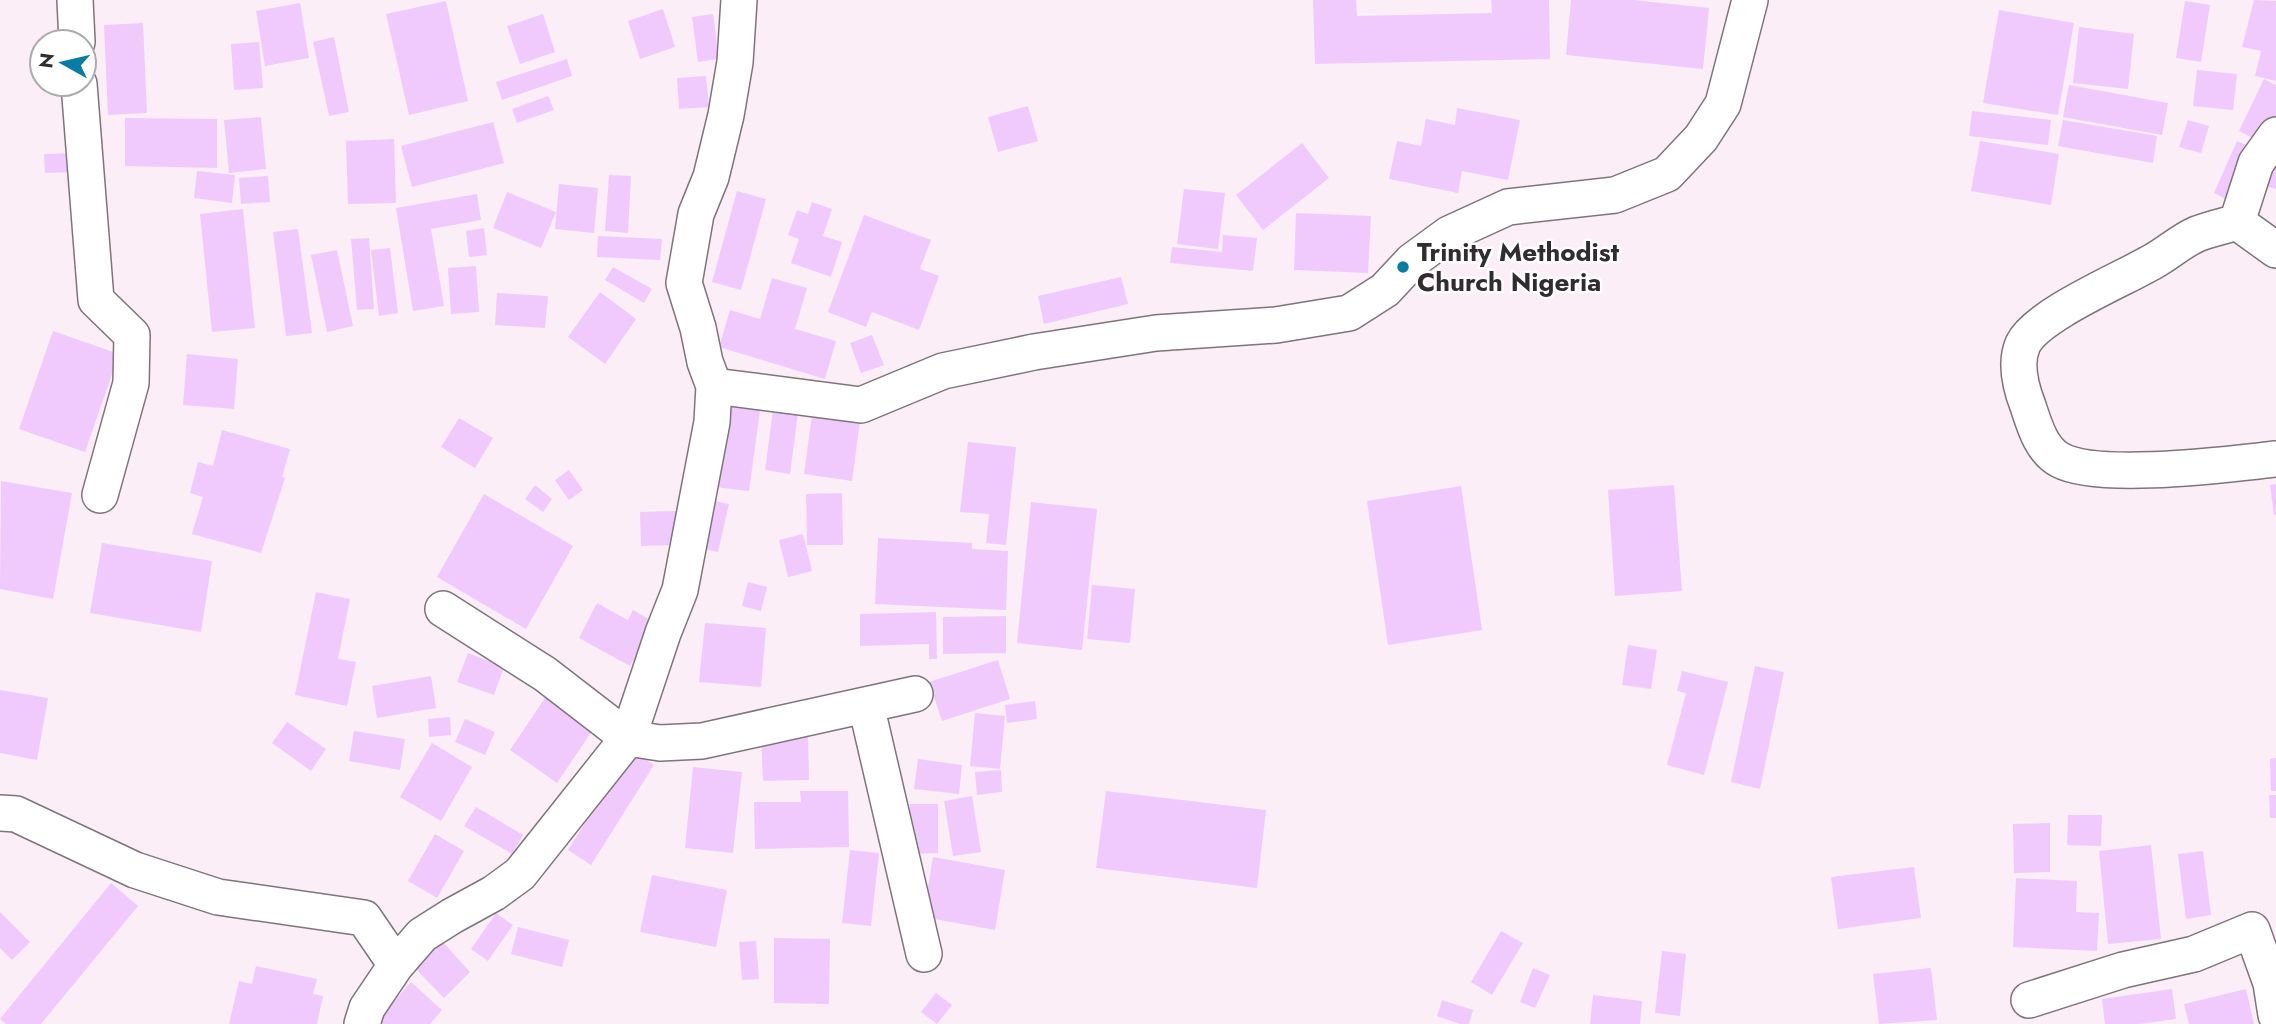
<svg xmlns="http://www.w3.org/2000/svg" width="2276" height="1024" font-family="Jost,sans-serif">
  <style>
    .building { fill: #f0cafd }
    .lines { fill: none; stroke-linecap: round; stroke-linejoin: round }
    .minor-casing { stroke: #7f747b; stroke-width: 38 }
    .minor { stroke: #fff; stroke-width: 35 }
    .poi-dot { fill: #077ca4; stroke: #fff; stroke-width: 2.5 }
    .labels { text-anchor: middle; stroke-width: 5; stroke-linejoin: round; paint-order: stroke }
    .poi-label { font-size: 26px; font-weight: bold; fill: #312c2f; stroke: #fff; text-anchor: start }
  </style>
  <rect width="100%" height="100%" fill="#fbeef6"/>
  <path class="building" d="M 1313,0 L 1356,0 L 1357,16 L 1492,13 L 1491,0 L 1549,0 L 1550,59 L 1315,64 Z
    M 1571,0 L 1634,0 L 1709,8 L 1703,69 L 1566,55 Z
    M 2254,0 L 2276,1 L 2276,81 L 2255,76 L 2261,51 L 2242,47 Z
    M 446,1 L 468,101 L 409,115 L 386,14 Z
    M 2185,1 L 2210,5 L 2201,62 L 2176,58 Z
    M 300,3 L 309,58 L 265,66 L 256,11 Z
    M 663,9 L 675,47 L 640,59 L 628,21 Z
    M 1999,10 L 2074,23 L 2058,115 L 1983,103 Z
    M 543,14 L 555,52 L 520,64 L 507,26 Z
    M 713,14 L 719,59 L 698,62 L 692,17 Z
    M 143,23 L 147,113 L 108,115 L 104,25 Z
    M 2079,27 L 2134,34 L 2128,89 L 2073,83 Z
    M 334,37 L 349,112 L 329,116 L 313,42 Z
    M 259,42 L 263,88 L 234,90 L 231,44 Z
    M 567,59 L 572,76 L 502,100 L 496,82 Z
    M 2197,70 L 2237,74 L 2233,110 L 2193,106 Z
    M 706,76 L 709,107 L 679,109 L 677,78 Z
    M 2264,79 L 2276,85 L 2276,125 L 2266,145 L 2239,131 Z
    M 2069,85 L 2168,103 L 2162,135 L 2063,117 Z
    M 548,96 L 554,110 L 517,123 L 512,109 Z
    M 1028,106 L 1038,141 L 998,152 L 988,117 Z
    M 1457,108 L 1520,120 L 1508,180 L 1462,171 L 1458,193 L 1389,179 L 1397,141 L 1421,146 L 1426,119 L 1455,125 Z
    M 1972,111 L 2051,120 L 2048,145 L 1969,136 Z
    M 261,117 L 266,169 L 229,173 L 224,120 Z
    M 125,118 L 217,119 L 217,168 L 125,166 Z
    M 2063,120 L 2157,136 L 2153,163 L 2058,146 Z
    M 2188,120 L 2209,126 L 2201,153 L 2179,147 Z
    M 493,122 L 504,163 L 412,187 L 401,146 Z
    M 394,139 L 396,203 L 348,204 L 346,141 Z
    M 1980,141 L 2059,154 L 2051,205 L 1971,191 Z
    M 2237,141 L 2256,149 L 2232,202 L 2214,193 Z
    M 1302,143 L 1329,178 L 1263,230 L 1236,195 Z
    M 75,153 L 75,172 L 45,173 L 44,154 Z
    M 2276,159 L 2276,189 L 2268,187 Z
    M 197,171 L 235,175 L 232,203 L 194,198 Z
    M 609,175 L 631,176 L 628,233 L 605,231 Z
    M 268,176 L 270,202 L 241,204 L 239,178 Z
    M 559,184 L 598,188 L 594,233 L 555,229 Z
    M 1184,189 L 1225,193 L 1218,249 L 1177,244 Z
    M 737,191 L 766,199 L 741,290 L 712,282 Z
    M 507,192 L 556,212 L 541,248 L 493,228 Z
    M 477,194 L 481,220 L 431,229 L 444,306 L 413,311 L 396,208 Z
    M 812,202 L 832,209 L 823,236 L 842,242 L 831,277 L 791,263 L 799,239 L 788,235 L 797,210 L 808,214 Z
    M 243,209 L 255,328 L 212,332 L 200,214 Z
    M 1296,213 L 1371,216 L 1368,273 L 1294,270 Z
    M 864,215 L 931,240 L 920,269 L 939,276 L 919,330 L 872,312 L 866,327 L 828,312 Z
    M 484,228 L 487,255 L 469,257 L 466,231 Z
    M 298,229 L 312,333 L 286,336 L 273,232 Z
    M 1223,235 L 1257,238 L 1253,271 L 1170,263 L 1172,247 L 1222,252 Z
    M 598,236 L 662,239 L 660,260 L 597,257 Z
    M 369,238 L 374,309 L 357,310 L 351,239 Z
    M 390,248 L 398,313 L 379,316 L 371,250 Z
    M 337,250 L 353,326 L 327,332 L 311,255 Z
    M 476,266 L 479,312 L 451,314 L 448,268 Z
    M 613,267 L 652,289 L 644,303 L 605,280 Z
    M 1121,277 L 1128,304 L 1044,324 L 1038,296 Z
    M 772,278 L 807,288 L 795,329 L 836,341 L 825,379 L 719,347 L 730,310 L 760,319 Z
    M 600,292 L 636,319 L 605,364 L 568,337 Z
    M 497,293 L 548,296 L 545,328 L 495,325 Z
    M 53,331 L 119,354 L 85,452 L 19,429 Z
    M 872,335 L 884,365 L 861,373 L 850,343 Z
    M 187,354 L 238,359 L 234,409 L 183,405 Z
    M 726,398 L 761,403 L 749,491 L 715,487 Z
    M 773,410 L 798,413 L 790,474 L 765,470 Z
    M 812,415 L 860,421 L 852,481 L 804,474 Z
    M 459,418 L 493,438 L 475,468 L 441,447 Z
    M 222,430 L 290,449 L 282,477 L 285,478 L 261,553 L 192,534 L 203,497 L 190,493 L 198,462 L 213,466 Z
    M 968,442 L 1016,447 L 1006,545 L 986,543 L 989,514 L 960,512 Z
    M 569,470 L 583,490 L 569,500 L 555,480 Z
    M 1,481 L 72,493 L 53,599 L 0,589 Z
    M 2276,484 L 2276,515 L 2274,515 L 2270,485 Z
    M 535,485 L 552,499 L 543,512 L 525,499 Z
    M 1674,485 L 1682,591 L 1615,596 L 1608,490 Z
    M 1461,486 L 1482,630 L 1388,645 L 1367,501 Z
    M 842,493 L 843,545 L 807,545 L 806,494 Z
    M 484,494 L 573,546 L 526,629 L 437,577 Z
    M 710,500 L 729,504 L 718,552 L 699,548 Z
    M 1031,502 L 1097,509 L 1082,650 L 1017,643 Z
    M 677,511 L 678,545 L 641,546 L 640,512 Z
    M 803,534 L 812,571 L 788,577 L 779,540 Z
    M 878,538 L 972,543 L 972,549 L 1008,551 L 1006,610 L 875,604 Z
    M 102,543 L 212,561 L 201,632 L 90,613 Z
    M 748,582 L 767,587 L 761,611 L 742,606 Z
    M 1092,585 L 1135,589 L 1130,643 L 1087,639 Z
    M 316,592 L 350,599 L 338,659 L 356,662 L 347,706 L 295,695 Z
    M 597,603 L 628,620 L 633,610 L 654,622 L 630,666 L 579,638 Z
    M 936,612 L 937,659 L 929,659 L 929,644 L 860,646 L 860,614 Z
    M 1006,616 L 1006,653 L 943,654 L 943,617 Z
    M 705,623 L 766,628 L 761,687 L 699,682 Z
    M 1628,645 L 1657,650 L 1651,689 L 1622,685 Z
    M 468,653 L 504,667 L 494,695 L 457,682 Z
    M 998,660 L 1010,699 L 942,721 L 929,682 Z
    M 1755,666 L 1784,672 L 1760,789 L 1731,782 Z
    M 1682,671 L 1728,682 L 1704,775 L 1667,765 L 1686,693 L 1677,691 Z
    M 431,676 L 436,708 L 377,718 L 372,686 Z
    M 0,690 L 48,698 L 37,760 L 0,753 Z
    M 549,692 L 596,725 L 557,783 L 510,750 Z
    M 1035,701 L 1037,719 L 1007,723 L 1005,705 Z
    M 975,713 L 1005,716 L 1000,769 L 970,766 Z
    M 450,717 L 451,735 L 429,737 L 428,719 Z
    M 465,719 L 495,732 L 485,755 L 455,742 Z
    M 287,722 L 326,749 L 311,771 L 272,743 Z
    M 354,731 L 405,739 L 400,770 L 349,761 Z
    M 808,735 L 809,780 L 763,781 L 761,736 Z
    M 432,743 L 472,767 L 441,821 L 400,797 Z
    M 631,750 L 654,765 L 591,865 L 568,850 Z
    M 2276,758 L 2276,791 L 2271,791 L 2270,759 Z
    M 918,759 L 962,765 L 959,794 L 914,789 Z
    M 693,767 L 742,772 L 733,853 L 685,848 Z
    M 1001,770 L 1002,792 L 977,795 L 975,772 Z
    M 800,791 L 848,791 L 849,847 L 755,849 L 754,802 L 801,802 Z
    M 1106,791 L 1266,810 L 1257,888 L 1096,868 Z
    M 2269,795 L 2276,795 L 2276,818 L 2270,818 Z
    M 972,796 L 981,852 L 953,856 L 944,801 Z
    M 910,804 L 938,804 L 938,853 L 910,854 Z
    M 476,807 L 523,835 L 512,854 L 464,826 Z
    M 2068,815 L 2102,815 L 2101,846 L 2067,845 Z
    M 2050,823 L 2050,872 L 2014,873 L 2013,824 Z
    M 435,834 L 464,851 L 437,898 L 408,881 Z
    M 2151,845 L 2161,939 L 2108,944 L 2099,851 Z
    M 850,850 L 879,853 L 871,926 L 842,923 Z
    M 2203,851 L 2211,915 L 2186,919 L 2178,854 Z
    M 933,857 L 1005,870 L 995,930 L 923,917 Z
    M 1914,867 L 1921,918 L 1838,929 L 1831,877 Z
    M 652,875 L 727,890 L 716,947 L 640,932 Z
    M 2016,878 L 2077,881 L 2076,912 L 2099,913 L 2097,951 L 2013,947 Z
    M 111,883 L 138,906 L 41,1024 L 6,1024 L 0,1019 Z
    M 0,912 L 30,942 L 12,960 L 0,948 Z
    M 496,913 L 513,925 L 488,961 L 471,949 Z
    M 518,927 L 569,940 L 562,967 L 511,954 Z
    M 1501,931 L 1523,943 L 1492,995 L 1471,982 Z
    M 774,938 L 830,939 L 829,1004 L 774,1003 Z
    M 442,941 L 470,972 L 444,998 L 414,967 Z
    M 756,941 L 759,979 L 742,980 L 739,942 Z
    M 1662,951 L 1686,954 L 1680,1016 L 1655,1013 Z
    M 256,966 L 317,979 L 313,994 L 323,996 L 317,1024 L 229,1024 L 239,981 L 252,984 Z
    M 1533,968 L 1550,975 L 1535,1008 L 1520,1002 Z
    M 1931,968 L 1937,1020 L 1879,1024 L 1873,974 Z
    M 411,982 L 442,1010 L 430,1024 L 382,1024 L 378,1020 Z
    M 2172,989 L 2176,1019 L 2140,1024 L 2105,1024 L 2102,999 Z
    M 2246,989 L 2254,1024 L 2189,1024 L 2184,1004 Z
    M 936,993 L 952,1005 L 937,1024 L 921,1012 Z
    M 1593,995 L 1642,1001 L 1640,1024 L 1590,1024 Z
    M 1442,1000 L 1473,1010 L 1469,1024 L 1460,1024 L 1437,1016 Z"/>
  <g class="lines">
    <defs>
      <path id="minor" d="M 75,0 L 77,42
        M 79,84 L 96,300 L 132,335 L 131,383 L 100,495
        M 2276,135 L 2256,163 L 2237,222 C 2224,226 2210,229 2197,234 C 2181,241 2167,254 2152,262 C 2121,280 2037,315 2023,344 C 2014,364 2021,388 2028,406 C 2034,424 2041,450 2060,460 C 2099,481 2228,464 2276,459
        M 2237,222 L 2276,250
        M 714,386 L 861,405 L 943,371 L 1034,352 L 1156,333 L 1276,325 L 1349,313 L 1385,290 L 1412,261 L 1449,234 L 1508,207 L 1615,195 L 1667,174 L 1701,138 L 1723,104 L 1750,0
        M 443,609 L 545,674 L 628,738 L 660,743 L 702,741 L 915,694
        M 866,705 L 924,954
        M 0,813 L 16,814 L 135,870 L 218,897 L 364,918 L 396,965
        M 2029,1000 L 2123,970 L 2194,954 L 2252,930 L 2271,983 L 2276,1015
        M 362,1024 L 367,1008 L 396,965 L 422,935 L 452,916 L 494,893 L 520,874 L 628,738 L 663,633 L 680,590 L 712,422 L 714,386 L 705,362 L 698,328 L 684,283 L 696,214 L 711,177 L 726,115 L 735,62 L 739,0"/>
    </defs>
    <use href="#minor" class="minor-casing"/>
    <use href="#minor" class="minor"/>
  </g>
  <circle class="poi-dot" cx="1403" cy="267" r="7"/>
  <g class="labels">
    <g class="poi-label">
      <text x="1417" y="261">Trinity Methodist<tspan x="1417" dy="30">Church Nigeria</tspan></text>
    </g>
  </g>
  <g transform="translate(63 63) rotate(278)"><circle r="33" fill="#ffffff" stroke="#adabac" stroke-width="2"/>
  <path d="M0-5L12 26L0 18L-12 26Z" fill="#077ca4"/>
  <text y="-10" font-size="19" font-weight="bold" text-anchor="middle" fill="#312c2f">N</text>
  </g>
</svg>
